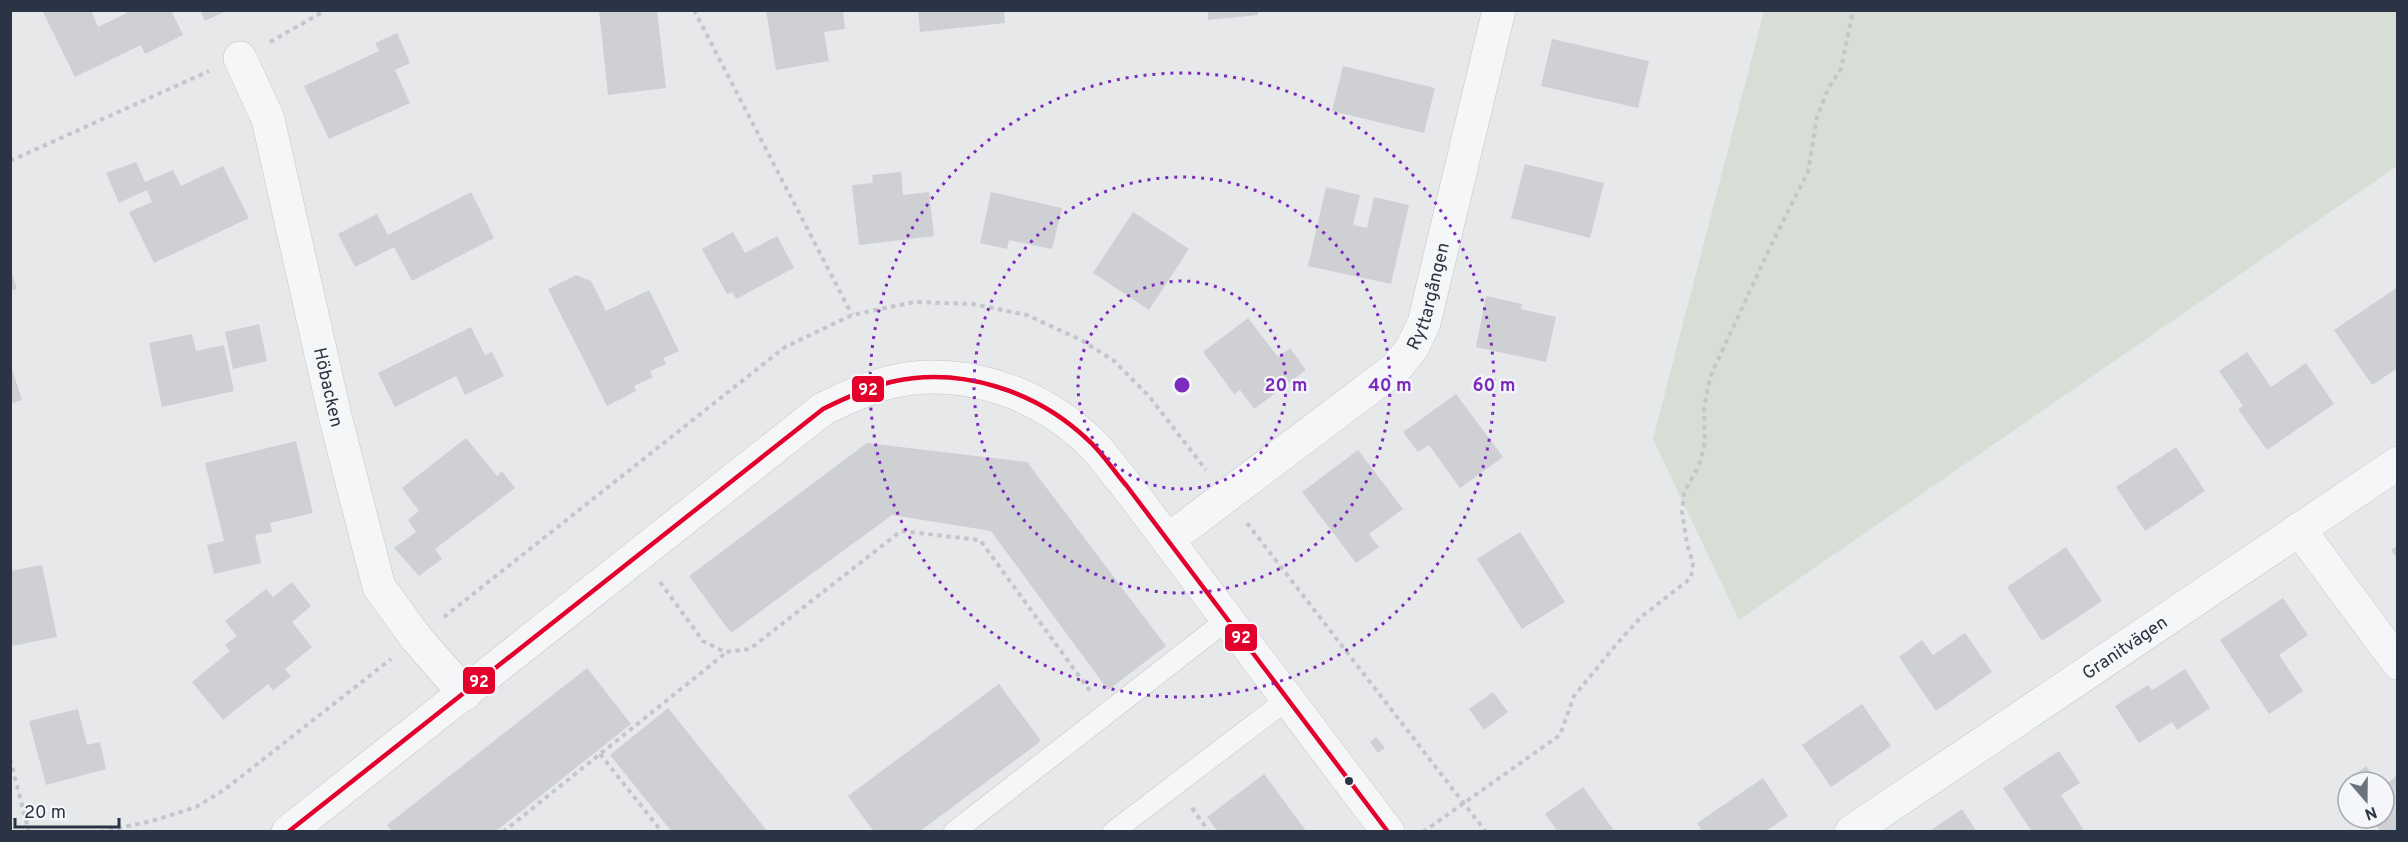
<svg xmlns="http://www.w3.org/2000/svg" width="2408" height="842" font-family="Overpass,sans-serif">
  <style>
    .green { fill: #d6ded6 }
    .building { fill: #ced0d3 }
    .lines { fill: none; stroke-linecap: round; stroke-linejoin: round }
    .lane-casing { stroke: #c4c6c8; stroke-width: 22 }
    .street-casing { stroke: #c4c6c8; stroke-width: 34 }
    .path { stroke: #c5c6ca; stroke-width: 4; stroke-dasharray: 4.5 4.5; stroke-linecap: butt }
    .lane { stroke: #f5f6f7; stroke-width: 21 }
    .street { stroke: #f5f6f7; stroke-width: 33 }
    .bus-1-casing { stroke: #f4f6f9; stroke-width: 9 }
    .bus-1 { stroke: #e4002b; stroke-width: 4.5 }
    .ring { fill: none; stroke: #7b2cbf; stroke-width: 3; stroke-dasharray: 3 6 }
    .bus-dot { fill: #2b3445; stroke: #f4f6f9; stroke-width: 2 }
    .labels { text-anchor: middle; stroke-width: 4.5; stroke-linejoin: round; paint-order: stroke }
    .street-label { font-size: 18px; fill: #2b3445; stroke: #f4f6f9 }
    .centre { fill: #7b2cbf; stroke: #f4f6f9; stroke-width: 3 }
    .ring-label { font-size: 18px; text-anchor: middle; font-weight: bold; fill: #7b2cbf; stroke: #f4f6f9; stroke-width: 4.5; stroke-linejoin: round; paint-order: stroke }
    .line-badge { stroke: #f4f6f9; stroke-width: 2 }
    .badge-label { font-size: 16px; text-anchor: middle; font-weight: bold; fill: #fff }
  </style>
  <rect width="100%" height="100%" fill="#e6e8ea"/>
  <path class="green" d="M 1764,11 L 2397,11 L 2397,166 L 1739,620 L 1653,439 Z"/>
  <path class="building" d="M 42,10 L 91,10 L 98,27 L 127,13 L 126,10 L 171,10 L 183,35 L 145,54 L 141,45 L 75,77 Z
    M 200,10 L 228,10 L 205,21 Z
    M 599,10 L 657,10 L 666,88 L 608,95 Z
    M 766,10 L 843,10 L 845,29 L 824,32 L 829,61 L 776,70 Z
    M 918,10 L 1004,10 L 1005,23 L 920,32 Z
    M 1208,10 L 1258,10 L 1258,15 L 1208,20 Z
    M 397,33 L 410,63 L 395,70 L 410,103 L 329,139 L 304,86 L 379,51 L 375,43 Z
    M 1552,39 L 1649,61 L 1638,108 L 1541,86 Z
    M 1343,66 L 1435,88 L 1424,133 L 1332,111 Z
    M 136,162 L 145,182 L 173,170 L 181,186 L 223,166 L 249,218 L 154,263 L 129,212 L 152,202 L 147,190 L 119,203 L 106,173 Z
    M 1525,164 L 1604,183 L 1590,238 L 1511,218 Z
    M 901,172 L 903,195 L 929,192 L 934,236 L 859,245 L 852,185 L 873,183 L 872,175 Z
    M 1326,187 L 1360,195 L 1353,225 L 1367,228 L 1374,197 L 1409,205 L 1391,284 L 1308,266 Z
    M 471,192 L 494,238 L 412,281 L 394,247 L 355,267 L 338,234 L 377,214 L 388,235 Z
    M 991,192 L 1062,208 L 1052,249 L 1009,240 L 1007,249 L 980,243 Z
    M 1133,212 L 1189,249 L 1149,310 L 1093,273 Z
    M 733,232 L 745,253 L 777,236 L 794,268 L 736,299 L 732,292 L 727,294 L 702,249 Z
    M 10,268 L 17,289 L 10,291 Z
    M 576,275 L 591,281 L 606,311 L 649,290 L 679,351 L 663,358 L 666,364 L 650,371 L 653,377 L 634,386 L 636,391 L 607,406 L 548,289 Z
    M 2398,287 L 2398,368 L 2372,385 L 2334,330 Z
    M 1486,296 L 1522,304 L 1521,309 L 1556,317 L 1546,362 L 1476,347 Z
    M 1248,318 L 1278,357 L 1290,348 L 1306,370 L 1254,409 L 1240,390 L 1234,394 L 1203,352 Z
    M 259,324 L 267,361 L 233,369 L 225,332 Z
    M 471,327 L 485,355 L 492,352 L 504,376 L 465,395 L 456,376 L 395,407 L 378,373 Z
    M 192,334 L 196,351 L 224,345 L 234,391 L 162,407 L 149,343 Z
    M 2247,352 L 2271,387 L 2306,363 L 2334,404 L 2267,450 L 2238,409 L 2243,406 L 2219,371 Z
    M 10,363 L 22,400 L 10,404 Z
    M 1456,394 L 1503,457 L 1460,488 L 1429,445 L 1418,452 L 1403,432 Z
    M 466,438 L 497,476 L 502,471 L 515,488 L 435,549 L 442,559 L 419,576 L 394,548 L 416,532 L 408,520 L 419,511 L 402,488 Z
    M 296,441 L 313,513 L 270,523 L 272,532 L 255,535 L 261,563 L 214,574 L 207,545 L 224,541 L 205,463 Z
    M 867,443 L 1027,462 L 1166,646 L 1108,690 L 991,531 L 892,515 L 731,633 L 689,576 Z
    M 2176,447 L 2205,491 L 2145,531 L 2116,487 Z
    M 1358,450 L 1403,509 L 1369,534 L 1379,547 L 1356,563 L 1302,492 Z
    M 1520,532 L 1565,602 L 1522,629 L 1477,559 Z
    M 2398,545 L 2398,560 L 2391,550 Z
    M 2066,547 L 2102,601 L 2042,641 L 2007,587 Z
    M 42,565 L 57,637 L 12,646 L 10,571 Z
    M 292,582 L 311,606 L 292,622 L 312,647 L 285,669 L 291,676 L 273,691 L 268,684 L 223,720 L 192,682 L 230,651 L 225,645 L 237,636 L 225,621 L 266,589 L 273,597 Z
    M 2283,598 L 2308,635 L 2279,655 L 2303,691 L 2269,714 L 2220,640 Z
    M 1965,633 L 1992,672 L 1936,711 L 1899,657 L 1922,640 L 1933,655 Z
    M 587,668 L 631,724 L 495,832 L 392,832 L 387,825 Z
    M 2185,669 L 2210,708 L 2177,730 L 2172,722 L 2139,743 L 2115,706 L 2148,685 L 2152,690 Z
    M 999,684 L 1041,741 L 919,832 L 874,832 L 848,796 Z
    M 1493,692 L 1508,712 L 1484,730 L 1469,709 Z
    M 1862,704 L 1891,746 L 1831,787 L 1802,745 Z
    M 668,708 L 768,832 L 672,832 L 610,755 Z
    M 78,709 L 87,745 L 100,742 L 106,769 L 46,785 L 29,721 Z
    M 1376,737 L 1385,748 L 1378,753 L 1370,742 Z
    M 2059,751 L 2080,783 L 2061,795 L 2085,832 L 2032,832 L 2003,788 Z
    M 2366,766 L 2378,782 L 2348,782 L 2348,788 L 2344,783 Z
    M 1264,774 L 1307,832 L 1218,832 L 1207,817 Z
    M 2398,775 L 2398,830 L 2381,832 L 2371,818 L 2384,818 L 2384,786 Z
    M 1763,778 L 1788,816 L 1765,832 L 1703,832 L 1697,823 Z
    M 1583,787 L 1615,832 L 1558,832 L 1545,814 Z
    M 1962,809 L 1977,832 L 1928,832 Z"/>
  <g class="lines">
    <defs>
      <path id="lane" d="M 954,832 L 1228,619
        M 1113,832 L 1289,698"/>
      <g id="street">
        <path id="s1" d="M 240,58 L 268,119 L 335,416 L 379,587 L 417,639 L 465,694"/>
        <path d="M 2299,529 L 2398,663"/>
        <path id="s2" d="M 1168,540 L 1396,368 L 1412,348 L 1424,323 L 1499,10"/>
        <path d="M 288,832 L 823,409 C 845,398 867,388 891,382 C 961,366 1036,391 1087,439 C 1102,452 1113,470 1126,485 L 1388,832"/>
        <path id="s3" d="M 1851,832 L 2398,463"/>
      </g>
    </defs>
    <use href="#lane" class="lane-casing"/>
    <use href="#street" class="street-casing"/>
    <path class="path" d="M 694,10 L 852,315
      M 270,42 L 326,10
      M 10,161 L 209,71
      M 1247,523 L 1486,832
      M 660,582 L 703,641 L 725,652 L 750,649 L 901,531 L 980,540 L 1090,691
      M 444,617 L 785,347 L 852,315 L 914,302 L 973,304 L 1027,315 L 1081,340 L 1113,360 L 1148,395 L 1206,470
      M 600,754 L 662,832
      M 10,759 L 29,832
      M 1192,808 L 1209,832
      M 100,832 L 152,821 L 196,807 L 224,790 L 391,659
      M 503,832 L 727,652
      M 1423,832 L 1560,735 L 1574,696 L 1615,646 L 1641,617 L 1691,578 L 1693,563 L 1687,544 L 1682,512 L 1684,492 L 1699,466 L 1705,442 L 1704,408 L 1710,377 L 1774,239 L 1808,172 L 1817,117 L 1828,89 L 1841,69 L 1853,10"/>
    <use href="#lane" class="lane"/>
    <use href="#street" class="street"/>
    <defs>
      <path id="bus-1" d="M 288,832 L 823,409 C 845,398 867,388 891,382 C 961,366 1036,391 1087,439 C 1102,452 1113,470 1126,485 L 1388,832"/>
    </defs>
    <use href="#bus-1" class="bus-1-casing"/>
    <use href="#bus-1" class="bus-1"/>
  </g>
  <g class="ring">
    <circle cx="1182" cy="385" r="104"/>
    <circle cx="1182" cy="385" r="208"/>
    <circle cx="1182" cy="385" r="312"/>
  </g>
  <circle class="bus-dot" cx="1349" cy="781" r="5"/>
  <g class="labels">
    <g class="street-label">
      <text dy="6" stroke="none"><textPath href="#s2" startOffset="366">Ryttargången</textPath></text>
      <text dy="6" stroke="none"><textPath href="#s1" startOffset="342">Höbacken</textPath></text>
      <text dy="6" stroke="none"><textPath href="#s3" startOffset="330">Granitvägen</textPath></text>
    </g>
  </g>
  <circle cx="1182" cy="385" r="9" class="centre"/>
  <g class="ring-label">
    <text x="1286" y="391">20 m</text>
    <text x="1390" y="391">40 m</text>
    <text x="1494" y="391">60 m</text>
  </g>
  <g class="line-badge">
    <rect x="851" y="375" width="34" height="28" rx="6" fill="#e4002b"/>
    <rect x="1224" y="623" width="34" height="29" rx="6" fill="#e4002b"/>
    <rect x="462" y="666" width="34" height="29" rx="6" fill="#e4002b"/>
  </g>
  <g class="badge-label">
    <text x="868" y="395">92</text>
    <text x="1241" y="643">92</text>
    <text x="479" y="687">92</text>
  </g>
  <rect width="2408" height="842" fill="none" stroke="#2b3445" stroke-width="24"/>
  <g transform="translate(2366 800) rotate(160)"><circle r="28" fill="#f4f6f9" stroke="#a4a8b1" stroke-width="1.5"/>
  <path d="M0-4.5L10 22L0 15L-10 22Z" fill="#6c737f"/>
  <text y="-9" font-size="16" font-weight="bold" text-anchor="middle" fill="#2b3445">N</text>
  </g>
  <path d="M15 818v9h104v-9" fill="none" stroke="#2b3445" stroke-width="3"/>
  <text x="24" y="818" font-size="18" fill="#2b3445" stroke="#f4f6f9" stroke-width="4.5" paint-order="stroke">20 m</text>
</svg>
